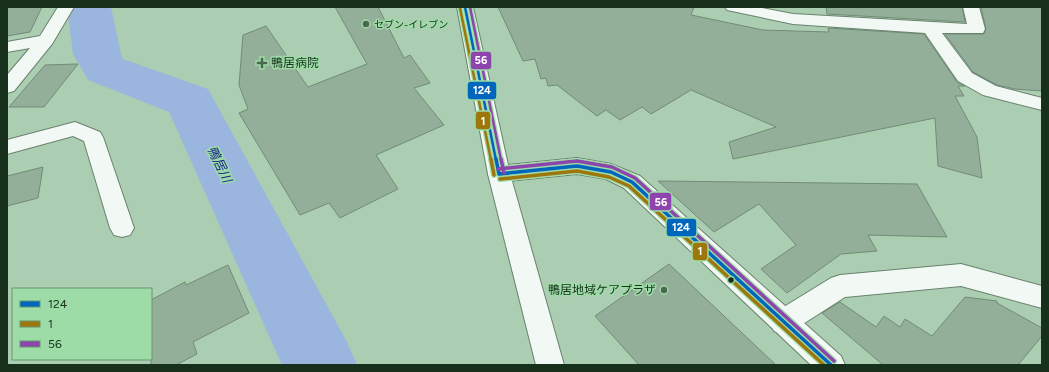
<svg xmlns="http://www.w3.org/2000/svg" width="1049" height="372" font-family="Figtree,'Noto Sans JP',sans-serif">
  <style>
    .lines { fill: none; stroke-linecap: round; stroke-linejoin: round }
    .river { fill: #9ab6df; fill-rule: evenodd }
    .building { fill: #94af99; stroke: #718c76 }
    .minor-casing { stroke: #68836e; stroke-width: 2 }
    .major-casing { stroke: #68836e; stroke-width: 2 }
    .minor { fill: #f2f8f3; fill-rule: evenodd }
    .major { fill: #f2f8f3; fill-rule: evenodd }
    .bus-1-far1-casing { stroke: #9ddba7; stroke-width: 5 }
    .bus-1-casing { stroke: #9ddba7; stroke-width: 6 }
    .bus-2-far1-casing { stroke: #9ddba7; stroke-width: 5 }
    .bus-2-casing { stroke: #9ddba7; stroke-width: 6 }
    .bus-3-far1-casing { stroke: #9ddba7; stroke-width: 5 }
    .bus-3-casing { stroke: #9ddba7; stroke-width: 6 }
    .bus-1-far1 { stroke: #0065bd; stroke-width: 2.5 }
    .bus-1 { stroke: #0065bd; stroke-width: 3.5 }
    .bus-2-far1 { stroke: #9d770b; stroke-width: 2.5 }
    .bus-2 { stroke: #9d770b; stroke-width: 3.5 }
    .bus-3-far1 { stroke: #8e44ad; stroke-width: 2.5 }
    .bus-3 { stroke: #8e44ad; stroke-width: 3.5 }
    .poi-dot { fill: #4a6750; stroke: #9ddba7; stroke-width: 1.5 }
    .bus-dot { fill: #16301b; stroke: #9ddba7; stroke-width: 1.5 }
    .labels { text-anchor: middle; stroke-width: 3; stroke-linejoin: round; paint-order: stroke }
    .far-poi-label { font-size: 10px; fill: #16301b; stroke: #9ddba7; text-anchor: start }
    .poi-label { font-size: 12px; fill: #16301b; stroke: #9ddba7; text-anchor: start }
    .water-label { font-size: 13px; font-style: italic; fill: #1a288b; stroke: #9ddba7 }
    .line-badge { stroke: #9ddba7; stroke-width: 1.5 }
    .badge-label { font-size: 11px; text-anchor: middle; font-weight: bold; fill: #fff }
  </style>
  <rect width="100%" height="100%" fill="#abcdb1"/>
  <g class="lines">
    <path class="river" d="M 67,7 L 111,7 L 121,54 L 123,59 L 208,89 L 346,340 L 357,365 L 282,365 L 169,112 L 88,80 L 73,54 Z"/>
  </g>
  <path class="building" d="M 7,7 L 42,7 L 30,32 L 7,36 Z
    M 335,7 L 378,7 L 404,58 L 410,55 L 430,83 L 414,88 L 444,125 L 376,155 L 398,189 L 340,218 L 329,203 L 300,215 L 239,113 L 248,109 L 239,85 L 243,35 L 256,30 L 266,26 L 308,87 L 367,64 Z
    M 498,7 L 694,7 L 691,15 L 763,30 L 829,32 L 828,28 L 924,34 L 957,82 L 965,86 L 958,86 L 964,96 L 955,96 L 977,137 L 982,178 L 938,166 L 935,118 L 733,159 L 729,142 L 776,127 L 691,90 L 651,114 L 642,107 L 620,120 L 606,110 L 597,116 L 557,85 L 548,86 L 546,78 L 541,79 L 535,59 L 523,61 Z
    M 826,7 L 962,7 L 965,22 L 827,14 Z
    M 981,7 L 1042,7 L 1042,91 L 1015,89 L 997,85 L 973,72 L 945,34 L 984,34 L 986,29 Z
    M 78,64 L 44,107 L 9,107 L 45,65 Z
    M 43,167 L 38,198 L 7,206 L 7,176 Z
    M 658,181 L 917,184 L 947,237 L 868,235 L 877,251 L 841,254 L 787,293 L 761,269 L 796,245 L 759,204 L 714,232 Z
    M 669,264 L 776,365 L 639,365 L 595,316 Z
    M 228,265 L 249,313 L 193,342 L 197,354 L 176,365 L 151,365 L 151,300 L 185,282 L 186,285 Z
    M 965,297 L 997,301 L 997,303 L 1042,328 L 1042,336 L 1018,365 L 883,365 L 822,313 L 840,302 L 876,327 L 884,316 L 900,327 L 905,319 L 932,336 Z"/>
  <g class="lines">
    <defs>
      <path id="minor" d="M 58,7 L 74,7 L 52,44 L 14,91 L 7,93 L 7,75 L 30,48 L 7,52 L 7,42 L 40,36 Z
        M 725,7 L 757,7 L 793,14 L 967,24 L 963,7 L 979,7 L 985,29 L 983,33 L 942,33 L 972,73 L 996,86 L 1042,98 L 1042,110 L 983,95 L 958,81 L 925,33 L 793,24 L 727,10 Z
        M 75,122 L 100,132 L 103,137 L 134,228 L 130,235 L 122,237 L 114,235 L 110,228 L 84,141 L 73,136 L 7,154 L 7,140 Z
        M 499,166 L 507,168 L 510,174 L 564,365 L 536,365 L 488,174 L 491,168 Z
        M 961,264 L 1042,286 L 1042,308 L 961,286 L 845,297 L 792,331 L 783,334 L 774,331 L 770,322 L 774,313 L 831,278 L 840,275 Z"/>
      <path id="major" d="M 457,7 L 473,7 L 508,165 L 577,158 L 611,164 L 640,176 L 841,356 L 845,365 L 811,365 L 624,188 L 606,179 L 577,174 L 499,182 L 491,180 L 488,174 Z"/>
    </defs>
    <use href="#minor" class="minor-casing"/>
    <use href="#major" class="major-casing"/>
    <use href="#minor" class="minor"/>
    <use href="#major" class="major"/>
    <defs>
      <path id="bus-1-far1" d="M 465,7 L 496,160"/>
      <path id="bus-1" d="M 496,159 L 499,174
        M 499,174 L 577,166 L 611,172 L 632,182 L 831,365"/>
      <path id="bus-2-far1" d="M 460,8 L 491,160"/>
      <path id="bus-2" d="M 491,159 L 494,175
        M 500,179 L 577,171 L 609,177 L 629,186 L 824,365"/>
      <path id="bus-3-far1" d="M 470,7 L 501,160"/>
      <path id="bus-3" d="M 501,159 L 504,173
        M 498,169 L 577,161 L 612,167 L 635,178 L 834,361"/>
    </defs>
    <use href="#bus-1-far1" class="bus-1-far1-casing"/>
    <use href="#bus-1" class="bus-1-casing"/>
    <use href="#bus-2-far1" class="bus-2-far1-casing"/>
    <use href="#bus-2" class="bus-2-casing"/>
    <use href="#bus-3-far1" class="bus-3-far1-casing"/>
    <use href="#bus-3" class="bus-3-casing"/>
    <use href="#bus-1-far1" class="bus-1-far1"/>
    <use href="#bus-1" class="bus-1"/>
    <use href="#bus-2-far1" class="bus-2-far1"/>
    <use href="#bus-2" class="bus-2"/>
    <use href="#bus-3-far1" class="bus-3-far1"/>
    <use href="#bus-3" class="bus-3"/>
  </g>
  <g class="poi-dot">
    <circle cx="366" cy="24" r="4"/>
    <path d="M260 57h4v4h4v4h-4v4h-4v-4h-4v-4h4z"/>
    <circle cx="664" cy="290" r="4"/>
  </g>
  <circle class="bus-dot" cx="731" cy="280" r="3.5"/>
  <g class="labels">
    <g class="far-poi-label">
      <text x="374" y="28">セブン-イレブン</text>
    </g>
    <g class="poi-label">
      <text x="271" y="67">鴨居病院</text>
      <text x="656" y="294" text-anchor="end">鴨居地域ケアプラザ</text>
    </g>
    <g class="water-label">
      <text transform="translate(220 164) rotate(64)" y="5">鴨居川</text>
    </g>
  </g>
  <g class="line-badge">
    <rect x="470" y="51" width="22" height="19" rx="4" fill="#8e44ad"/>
    <rect x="467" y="81" width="30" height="19" rx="4" fill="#0065bd"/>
    <rect x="475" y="111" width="16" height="19" rx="4" fill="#9d770b"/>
    <rect x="649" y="192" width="23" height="19" rx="4" fill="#8e44ad"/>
    <rect x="666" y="218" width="31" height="19" rx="4" fill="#0065bd"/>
    <rect x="692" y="242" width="16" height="19" rx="4" fill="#9d770b"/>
  </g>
  <g class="badge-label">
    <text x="481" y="64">56</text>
    <text x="482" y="94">124</text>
    <text x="483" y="125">1</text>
    <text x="661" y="206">56</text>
    <text x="681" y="231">124</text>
    <text x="700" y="255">1</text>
  </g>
  <rect width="1049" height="372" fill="none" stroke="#16301b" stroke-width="16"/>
  <rect x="12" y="288" width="140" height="72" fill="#9ddba7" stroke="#67976f"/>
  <rect x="20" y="301" width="20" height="6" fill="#0065bd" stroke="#67976f"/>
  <text x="48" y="308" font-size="12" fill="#16301b">124</text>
  <rect x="20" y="321" width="20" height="6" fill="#9d770b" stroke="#67976f"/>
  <text x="48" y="328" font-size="12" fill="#16301b">1</text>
  <rect x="20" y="341" width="20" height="6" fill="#8e44ad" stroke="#67976f"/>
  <text x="48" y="348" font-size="12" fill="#16301b">56</text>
</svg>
